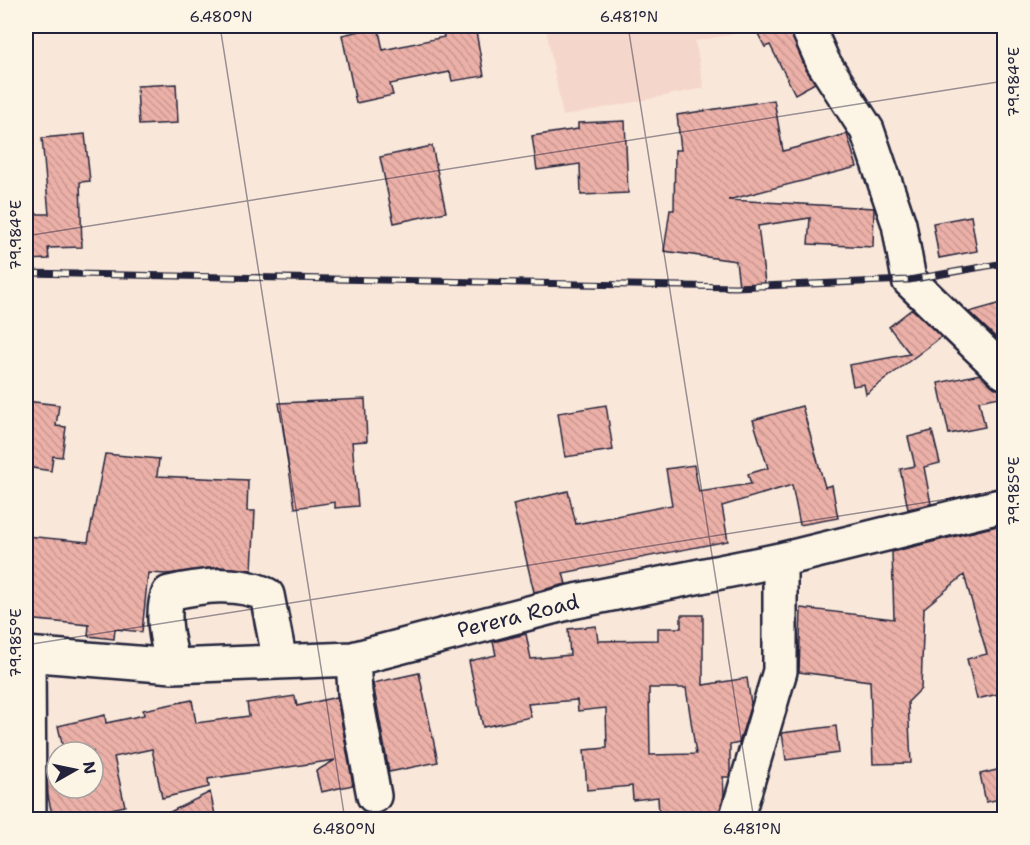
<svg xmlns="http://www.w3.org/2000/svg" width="1030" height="845" font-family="'Shantell Sans',sans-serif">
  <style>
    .built { fill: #f5d6ca }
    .building { fill: url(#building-back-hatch); stroke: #22223b; stroke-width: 1.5; fill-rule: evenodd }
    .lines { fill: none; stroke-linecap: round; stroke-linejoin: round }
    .minor-casing { stroke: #22223b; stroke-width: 38 }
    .minor { stroke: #fcf5e5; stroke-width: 33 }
    .rail-casing { stroke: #22223b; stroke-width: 7 }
    .rail { stroke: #fcf5e5; stroke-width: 4.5; stroke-dasharray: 14; stroke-linecap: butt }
    .ticks { fill: none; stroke: #22223b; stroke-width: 1.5; stroke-opacity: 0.45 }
    .labels { text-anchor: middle; stroke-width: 4.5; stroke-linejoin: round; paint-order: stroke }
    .street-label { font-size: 21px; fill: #22223b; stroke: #fcf5e5 }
    .neatline { fill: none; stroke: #22223b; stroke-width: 2 }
    .ticks-label { font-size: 15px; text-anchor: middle; fill: #22223b }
  </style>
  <defs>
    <pattern id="building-back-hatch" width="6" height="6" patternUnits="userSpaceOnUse" patternTransform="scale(1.5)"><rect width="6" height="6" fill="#ebb0a7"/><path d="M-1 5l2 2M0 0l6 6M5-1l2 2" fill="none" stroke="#c99791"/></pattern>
  </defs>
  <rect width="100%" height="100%" fill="#f9e7d9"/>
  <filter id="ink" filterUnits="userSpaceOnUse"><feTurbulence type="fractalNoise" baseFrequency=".0167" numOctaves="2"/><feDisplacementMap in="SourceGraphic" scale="12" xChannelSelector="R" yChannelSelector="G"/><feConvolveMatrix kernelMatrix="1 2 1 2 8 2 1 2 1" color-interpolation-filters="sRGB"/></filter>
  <g filter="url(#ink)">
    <path class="built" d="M 566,26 L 734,26 L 735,34 L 695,41 L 704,88 L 563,116 L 546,29 Z"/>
    <path class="building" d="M 442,26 L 475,26 L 484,76 L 452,81 L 450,72 L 390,84 L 393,95 L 356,103 L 342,35 L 378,27 L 383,50 L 444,37 Z
      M 754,26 L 789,26 L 806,70 L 815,83 L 795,94 L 770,45 L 765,47 Z
      M 176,84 L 178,123 L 139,125 L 137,86 Z
      M 774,100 L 783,151 L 847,134 L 857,167 L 728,200 L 874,208 L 873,247 L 808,244 L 810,218 L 758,226 L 765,283 L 739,286 L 736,261 L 664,251 L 670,210 L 674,210 L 675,150 L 681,150 L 677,115 Z
      M 625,121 L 628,193 L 581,195 L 580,164 L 537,170 L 532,136 L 578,129 L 578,123 Z
      M 85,134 L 90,181 L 80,182 L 82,247 L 48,248 L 49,259 L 26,260 L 26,214 L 49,214 L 42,138 Z
      M 432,146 L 446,212 L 394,223 L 380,157 Z
      M 971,216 L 977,251 L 939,258 L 933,223 Z
      M 1005,302 L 1005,346 L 969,312 Z
      M 912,309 L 941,337 L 866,394 L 864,384 L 853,386 L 849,365 L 910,354 L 889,327 Z
      M 980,374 L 999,390 L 1000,397 L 979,401 L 985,427 L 949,434 L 938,383 Z
      M 365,399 L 367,441 L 352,442 L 358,506 L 335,508 L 335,502 L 295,508 L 279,403 Z
      M 26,401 L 59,405 L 56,426 L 66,427 L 62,457 L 53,456 L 51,471 L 26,467 Z
      M 606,405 L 613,450 L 565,457 L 558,413 Z
      M 802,406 L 825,487 L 832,485 L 838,518 L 800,525 L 792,485 L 722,506 L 728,541 L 563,573 L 566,584 L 534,592 L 513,504 L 568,491 L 576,524 L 672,505 L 666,469 L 694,465 L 699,492 L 751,484 L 748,474 L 768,468 L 753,420 Z
      M 932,431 L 940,463 L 924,467 L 931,504 L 908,509 L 900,469 L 915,466 L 908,437 Z
      M 105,454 L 159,459 L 157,476 L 248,480 L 247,511 L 255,511 L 252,570 L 219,567 L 167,574 L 148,573 L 142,632 L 115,629 L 114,639 L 88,636 L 89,625 L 26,619 L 26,536 L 88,542 Z
      M 1005,524 L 1005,696 L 999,697 L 998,694 L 977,699 L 967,659 L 987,654 L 964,575 L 924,608 L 921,689 L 908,702 L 911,763 L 873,764 L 870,681 L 799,672 L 801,608 L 894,619 L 892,552 Z
      M 681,615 L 703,615 L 703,685 L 747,678 L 751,704 L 739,743 L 730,745 L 730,773 L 729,777 L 723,777 L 724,795 L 718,819 L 670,819 L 670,814 L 659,815 L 658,797 L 633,800 L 632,786 L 587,790 L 584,750 L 607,748 L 606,708 L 578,711 L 577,700 L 528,704 L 531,717 L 483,727 L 469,661 L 496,655 L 493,642 L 526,634 L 531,659 L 570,655 L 568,629 L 596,626 L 598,641 L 658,640 L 658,628 L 681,628 ZM 649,688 L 686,688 L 696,754 L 650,755 Z
      M 419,673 L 438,762 L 389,772 L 373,683 Z
      M 295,696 L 297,706 L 337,697 L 353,785 L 321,792 L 316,771 L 335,760 L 208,779 L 209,787 L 162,798 L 152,749 L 114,757 L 125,806 L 68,819 L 53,819 L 48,796 L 47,775 L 57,773 L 57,788 L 93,788 L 93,752 L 64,752 L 58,726 L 105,715 L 106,723 L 144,715 L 143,710 L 192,700 L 196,723 L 249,716 L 247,703 Z
      M 836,726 L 839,753 L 786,760 L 782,733 Z
      M 1005,768 L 1005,798 L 986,802 L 980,774 Z
      M 210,792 L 216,819 L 156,819 Z"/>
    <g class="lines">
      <defs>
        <path id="minor" d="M 807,26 L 823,62 L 867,130 L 899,224 L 909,280 L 1004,372
          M 26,654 L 173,666 L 353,659 L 571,602 L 780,560 L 1004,505
          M 28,654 L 29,820
          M 353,659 L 355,693 L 374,796
          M 173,666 C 168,645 160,613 169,593 C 201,586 236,580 267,595 L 280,662
          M 736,820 L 780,671 L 780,560"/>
      </defs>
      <use href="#minor" class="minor-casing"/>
      <use href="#minor" class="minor"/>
      <defs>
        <path id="rail" d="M 26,273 L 735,287 L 909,280 L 1004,263"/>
      </defs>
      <use href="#rail" class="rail-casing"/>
      <use href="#rail" class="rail"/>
    </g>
  </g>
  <path class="ticks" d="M 220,26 L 345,820M 628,26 L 754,820M 26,236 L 1004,81M 26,645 L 1004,490"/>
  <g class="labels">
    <g class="street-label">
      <text transform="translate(518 616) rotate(-14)" y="7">Perera Road</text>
    </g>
  </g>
  <rect width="1030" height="845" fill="none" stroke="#fcf5e5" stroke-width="66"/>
  <g transform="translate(75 770) rotate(81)"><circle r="28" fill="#fcf5e5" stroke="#a5a1a1" stroke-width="1.5"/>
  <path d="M0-4.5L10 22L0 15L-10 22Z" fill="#22223b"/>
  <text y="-9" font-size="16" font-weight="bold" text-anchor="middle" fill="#22223b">N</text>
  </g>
  <rect x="33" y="33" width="964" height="779" class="neatline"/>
  <g class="ticks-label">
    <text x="221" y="22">6.480°N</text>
    <text x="629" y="22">6.481°N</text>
    <text transform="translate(1014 82) rotate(-90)" y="5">79.984°E</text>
    <text transform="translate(16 235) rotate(-90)" y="5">79.984°E</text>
    <text transform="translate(1014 491) rotate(-90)" y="5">79.985°E</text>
    <text transform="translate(16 643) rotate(-90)" y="5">79.985°E</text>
    <text x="344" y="834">6.480°N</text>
    <text x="752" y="834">6.481°N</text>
  </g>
</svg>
